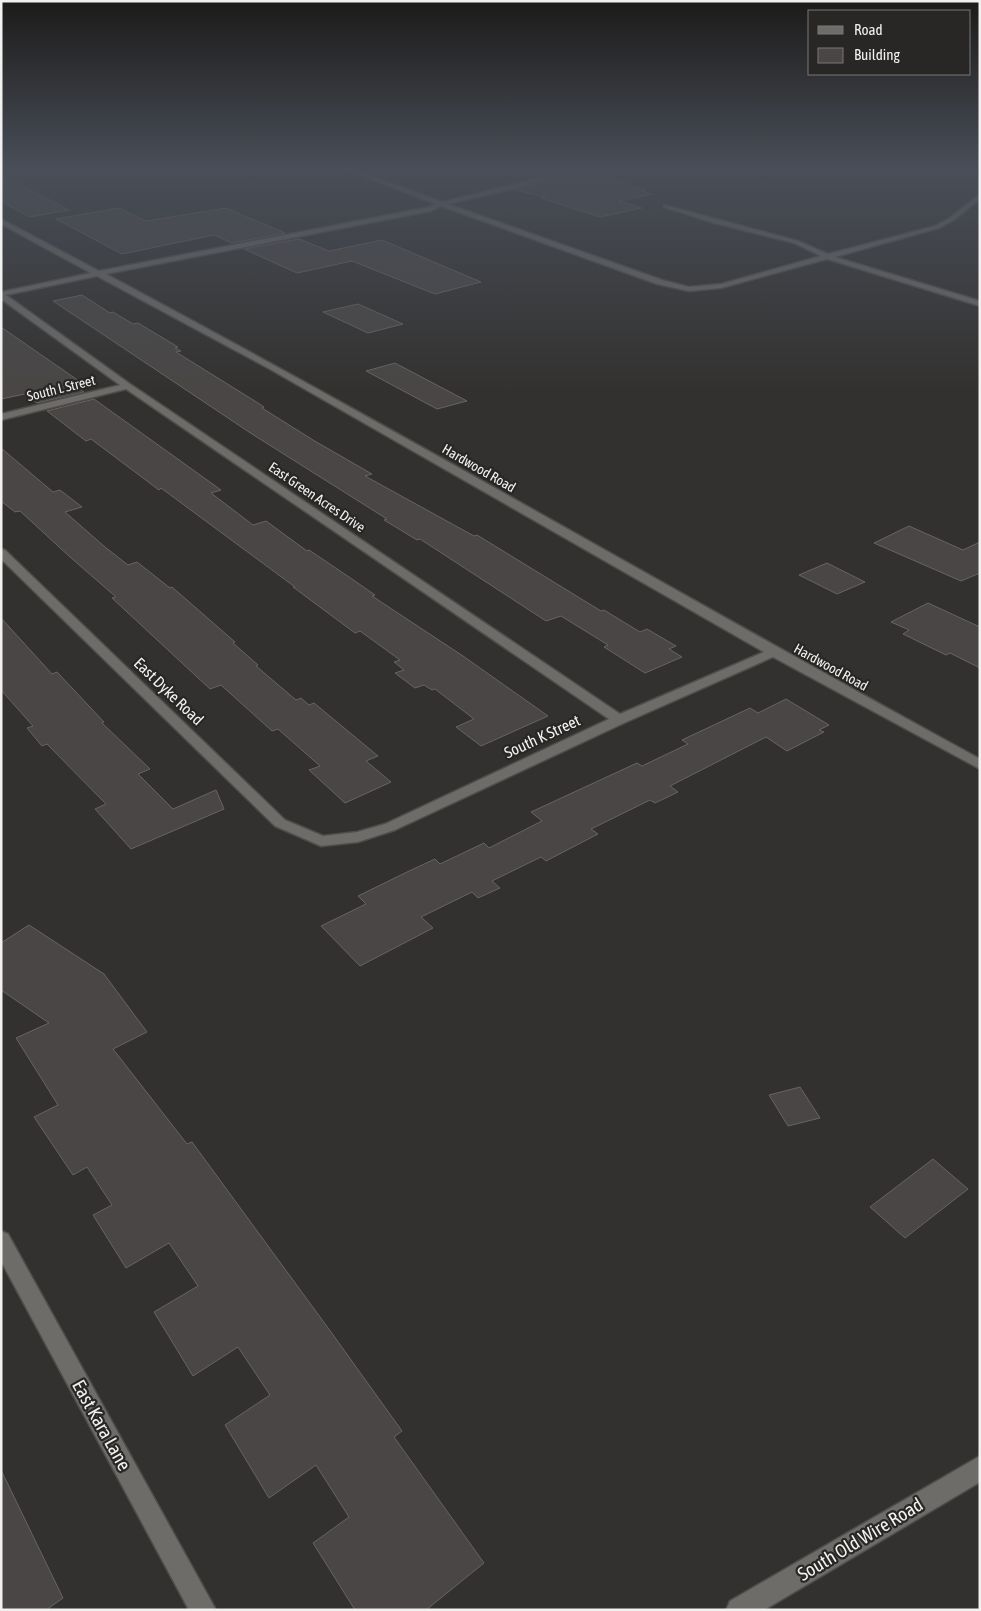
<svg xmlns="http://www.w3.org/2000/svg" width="981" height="1611" font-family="'Asap Condensed',sans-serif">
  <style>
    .building { fill: #494645; stroke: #676463 }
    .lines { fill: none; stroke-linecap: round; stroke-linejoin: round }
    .minor-casing { stroke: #4e4d4b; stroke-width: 3 }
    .minor { fill: #6d6c69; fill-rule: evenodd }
    .labels { text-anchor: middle; stroke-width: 4.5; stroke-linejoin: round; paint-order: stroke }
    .far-street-label { font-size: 14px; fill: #f2f1f0; stroke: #282725 }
    .street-label { font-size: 16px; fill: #f2f1f0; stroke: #282725 }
    .near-street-label { font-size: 19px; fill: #f2f1f0; stroke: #282725 }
  </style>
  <rect width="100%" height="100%" fill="#32312f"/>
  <path class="building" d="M 586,172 L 646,190 L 642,191 L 652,194 L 619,201 L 642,208 L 600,217 L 541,198 L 545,197 L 515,190 L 545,181 L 546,178 Z
    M 1,175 L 69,210 L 30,217 L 1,201 Z
    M 119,208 L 146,221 L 226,208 L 285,233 L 232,243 L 214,235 L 122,254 L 56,219 Z
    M 299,239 L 329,251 L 382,240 L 481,282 L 435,294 L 352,261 L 297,273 L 244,249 Z
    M 82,295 L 110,313 L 113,312 L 133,324 L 138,323 L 178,347 L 175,348 L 181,351 L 176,352 L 258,403 L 264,407 L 262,408 L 313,440 L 372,474 L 365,476 L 474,536 L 477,535 L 601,611 L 604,610 L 640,632 L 647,629 L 676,646 L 669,649 L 682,657 L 645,673 L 604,647 L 608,645 L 561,616 L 546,621 L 420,539 L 417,540 L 384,520 L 387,519 L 252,434 L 53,301 Z
    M 358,304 L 403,324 L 368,333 L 323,312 Z
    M 1,327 L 79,381 L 71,383 L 84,392 L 37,403 L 25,394 L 1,399 Z
    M 395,363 L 467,401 L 437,409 L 366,371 Z
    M 94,399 L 221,490 L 211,493 L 253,525 L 266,521 L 307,551 L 309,550 L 352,579 L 375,595 L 372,596 L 463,656 L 548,716 L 481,746 L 456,727 L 474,719 L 435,689 L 432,690 L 424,685 L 415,688 L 395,673 L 404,670 L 394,662 L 400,660 L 360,631 L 355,633 L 293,587 L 295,587 L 161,488 L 159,490 L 91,439 L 86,441 L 47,411 Z
    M 1,448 L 53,492 L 60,490 L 82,507 L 65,512 L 105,547 L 128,565 L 137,562 L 170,588 L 172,587 L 235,642 L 233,643 L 258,665 L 256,666 L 296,700 L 301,698 L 309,705 L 314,703 L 378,756 L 366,761 L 391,782 L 345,803 L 309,770 L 320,766 L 278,729 L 272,731 L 221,685 L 210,689 L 112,598 L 116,597 L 70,557 L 20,511 L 15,512 L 1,501 Z
    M 909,526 L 963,550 L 980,542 L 980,573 L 961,581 L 874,543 Z
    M 827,563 L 865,582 L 837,594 L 799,575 Z
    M 928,603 L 980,627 L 980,668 L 950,653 L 946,655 L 903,634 L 909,630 L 891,622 Z
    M 1,618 L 52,674 L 57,672 L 104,722 L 102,723 L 150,769 L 138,774 L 173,809 L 216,790 L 224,809 L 131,849 L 95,809 L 106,804 L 47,744 L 42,746 L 27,728 L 33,726 L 1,690 Z
    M 786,699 L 829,725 L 819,730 L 824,732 L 787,751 L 766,737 L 670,786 L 678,792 L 655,803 L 650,800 L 591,829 L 598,834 L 546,861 L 541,857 L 492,881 L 500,888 L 478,898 L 472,892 L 421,917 L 433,928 L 360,966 L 321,926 L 366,904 L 358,896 L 407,872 L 435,859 L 440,864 L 484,843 L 489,848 L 542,821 L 531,812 L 637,763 L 642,766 L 688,744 L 682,740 L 750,708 L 758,713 Z
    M 29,925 L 104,974 L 147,1032 L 113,1049 L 187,1144 L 192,1142 L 331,1332 L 402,1431 L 394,1437 L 484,1563 L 426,1610 L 355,1610 L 313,1543 L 349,1517 L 316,1465 L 269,1498 L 225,1425 L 270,1395 L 238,1347 L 193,1376 L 154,1312 L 198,1286 L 169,1243 L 126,1268 L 93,1215 L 112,1205 L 87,1167 L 73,1175 L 34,1117 L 58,1105 L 16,1038 L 49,1023 L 1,990 L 1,943 Z
    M 800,1087 L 820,1118 L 788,1126 L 769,1095 Z
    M 933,1159 L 968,1189 L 905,1238 L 870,1207 Z
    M 1,1470 L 63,1598 L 46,1610 L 1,1610 Z"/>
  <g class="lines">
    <defs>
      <path id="minor" d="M 342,168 L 349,168 L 442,202 L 544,177 L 544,179 L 516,188 L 448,204 L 662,280 L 689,287 L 721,284 L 821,256 L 794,243 L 714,223 L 664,207 L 664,205 L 798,241 L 828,254 L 935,226 L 950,218 L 980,194 L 980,199 L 954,220 L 939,228 L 835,257 L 980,301 L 980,306 L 827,259 L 721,288 L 689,291 L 657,284 L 441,206 L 431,211 L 106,274 C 400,431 687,599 980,759 L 980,769 L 773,657 L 624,723 L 395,830 L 358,842 L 321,846 L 275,826 L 1,559 L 1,549 L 5,550 L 285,820 L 323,836 L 357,832 L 385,824 L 609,719 L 126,389 L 1,420 L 1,414 L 120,385 L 1,299 L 1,292 L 91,273 L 1,224 L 1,219 L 99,271 L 429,207 L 436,204 ZM 97,276 L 268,368 L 764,652 L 620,714 L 130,384 L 6,295 Z
        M 1,1231 L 8,1234 L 216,1610 L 189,1610 L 1,1261 Z
        M 980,1456 L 980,1482 L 764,1610 L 726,1610 L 730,1601 Z"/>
    </defs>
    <use href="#minor" class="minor-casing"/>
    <use href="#minor" class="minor"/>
  </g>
  <linearGradient id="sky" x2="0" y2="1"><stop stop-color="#1c1b1a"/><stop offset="0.43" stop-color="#494e58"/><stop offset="1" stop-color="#494e58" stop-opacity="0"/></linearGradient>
  <rect width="981" height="393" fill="url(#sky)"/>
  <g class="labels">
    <g class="far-street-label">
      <text transform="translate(61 388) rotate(-14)" y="5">South L Street</text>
      <text transform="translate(479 468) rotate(30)" y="5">Hardwood Road</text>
      <text transform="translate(317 497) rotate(34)" y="5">East Green Acres Drive</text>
      <text transform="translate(831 667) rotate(29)" y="5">Hardwood Road</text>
    </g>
    <g class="street-label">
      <text transform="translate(169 691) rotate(44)" y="6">East Dyke Road</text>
      <text transform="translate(542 736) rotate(-25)" y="6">South K Street</text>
    </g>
    <g class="near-street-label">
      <text transform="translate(102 1425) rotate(61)" y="7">East Kara Lane</text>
      <text transform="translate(860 1539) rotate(-31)" y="7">South Old Wire Road</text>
    </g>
  </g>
  <rect width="981" height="1611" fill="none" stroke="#f2f1f0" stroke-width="5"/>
  <rect x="808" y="10" width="162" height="65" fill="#282725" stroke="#797876"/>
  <rect x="818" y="26" width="25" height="8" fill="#6d6c69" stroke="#797876"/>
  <text x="854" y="35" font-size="15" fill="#f2f1f0">Road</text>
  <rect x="818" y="48" width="25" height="15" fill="#494645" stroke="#797876"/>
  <text x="854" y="60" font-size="15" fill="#f2f1f0">Building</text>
</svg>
